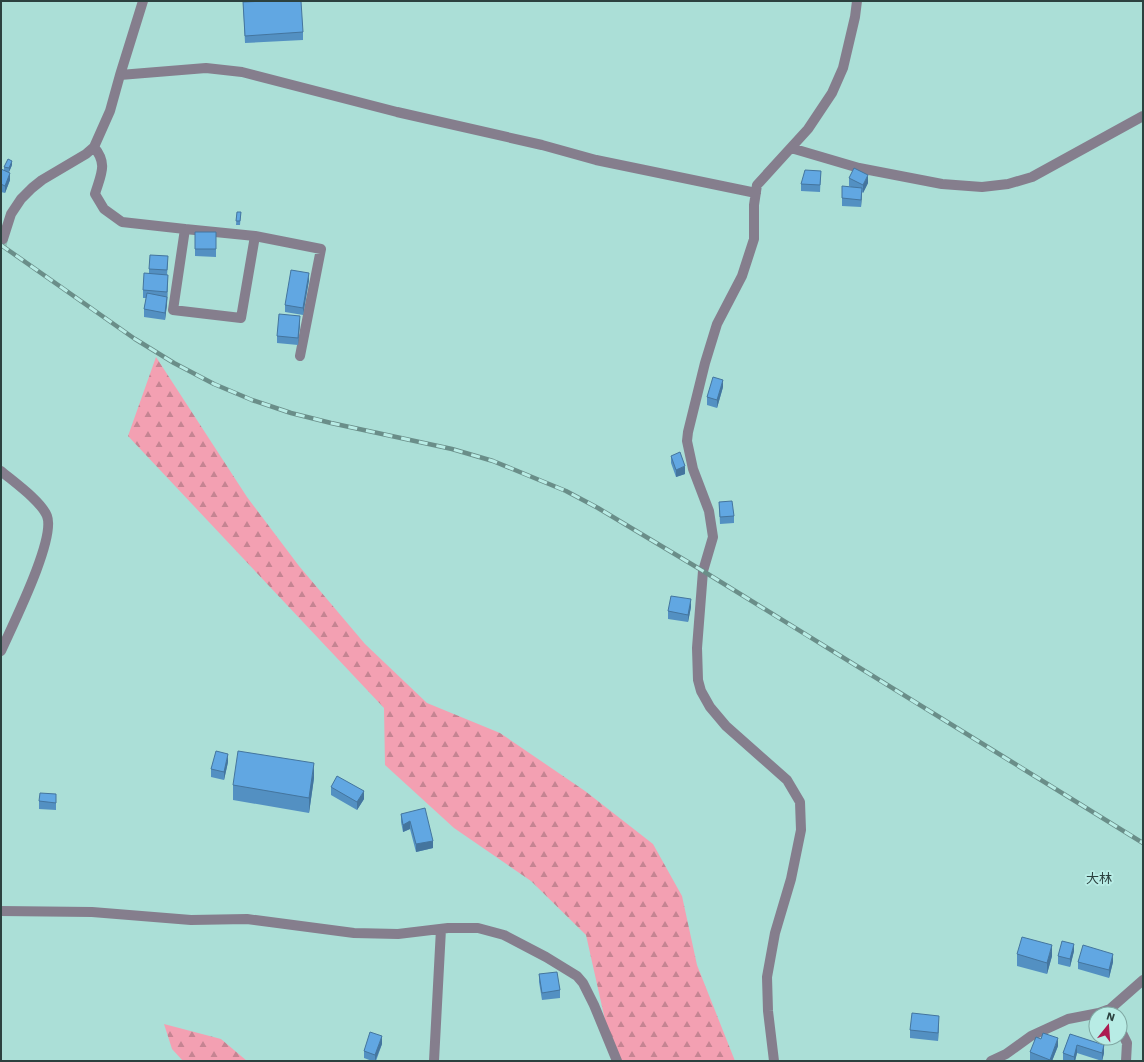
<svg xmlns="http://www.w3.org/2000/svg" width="1144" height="1062" font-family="'Work Sans','Noto Sans JP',sans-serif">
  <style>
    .forest { fill: url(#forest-firs) }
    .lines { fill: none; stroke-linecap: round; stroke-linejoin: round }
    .minor-tunnel { stroke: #92bfb9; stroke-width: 10; stroke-dasharray: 10 5; stroke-linecap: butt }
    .minor { stroke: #857e8d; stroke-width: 10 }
    .rail-casing { stroke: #6a8e89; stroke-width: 4.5 }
    .rail { stroke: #b8ece5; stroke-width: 3; stroke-dasharray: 9; stroke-linecap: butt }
    .wall { fill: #5390c2 }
    .shaded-wall { fill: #44759e }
    .building { fill: #61a7e2; stroke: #44759e }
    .labels { text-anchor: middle; stroke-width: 4; stroke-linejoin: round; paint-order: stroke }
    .quarter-label { font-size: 13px; fill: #2c413f; stroke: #b8ece5 }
  </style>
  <defs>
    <pattern id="forest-firs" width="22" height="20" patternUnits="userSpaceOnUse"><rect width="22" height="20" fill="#f3a0b2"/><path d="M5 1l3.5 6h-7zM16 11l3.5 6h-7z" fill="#c58492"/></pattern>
  </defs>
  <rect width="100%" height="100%" fill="#abdfd7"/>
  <path class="forest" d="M 156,357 L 247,497 L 299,566 L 365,644 L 427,703 L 500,733 L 585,791 L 653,844 L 682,896 L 697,965 L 735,1061 L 619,1061 L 612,1051 L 586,935 L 531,881 L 454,828 L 385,765 L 384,708 L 128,436 Z
    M 164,1024 L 221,1039 L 247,1061 L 183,1061 L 172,1049 Z"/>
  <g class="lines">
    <path class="minor-tunnel" d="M 1,248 L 3,239"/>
    <path class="minor" d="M 120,75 L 206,68 L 242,72 L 397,112 L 542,145 L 596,160 L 756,193
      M 94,147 C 108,164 101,174 95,194 L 104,209 L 122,222 L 185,229 L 173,310 L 241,318 L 255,236
      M 791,148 L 859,168 L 942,184 L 982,187 L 1008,184 L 1032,177 L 1143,116
      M 185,229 L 255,236 L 321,249 L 300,356
      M 3,239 L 11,214 L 21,199 L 32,188 L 42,180 L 86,154 L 94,147 L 110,111 L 120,75 L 143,1
      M 1,471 C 14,482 41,501 47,516 C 56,539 12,626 1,651
      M 1,911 L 92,912 L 191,920 L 247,919 L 354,933 L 398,934 L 448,928 L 478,928 L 504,935 L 546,957 L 577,976 L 583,983 L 594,1005 L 617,1061
      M 1120,1029 L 1127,1043 L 1126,1061
      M 434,1061 L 441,929
      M 774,1061 L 768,1011 L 767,977 L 775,933 L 791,879 L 801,830 L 800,802 L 787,780 L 726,726 L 710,707 L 701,691 L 698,680 L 697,648 L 703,571 L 713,537 L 709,511 L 693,469 L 687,441 L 688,432 L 705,363 L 717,324 L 742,276 L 754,239 L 754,205 L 757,185 L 808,129 L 832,93 L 843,68 L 855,17 L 857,1
      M 991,1061 L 1006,1054 L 1031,1036 L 1068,1019 L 1099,1013 L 1110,1009 L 1143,980"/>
    <defs>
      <path id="rail" d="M 1,245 L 135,339 L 174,363 L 214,384 L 252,400 L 291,413 L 331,423 L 452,449 L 493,461 L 566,491 L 598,508 L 703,571 L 1143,843"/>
    </defs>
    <use href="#rail" class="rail-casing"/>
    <use href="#rail" class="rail"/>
  </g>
  <path class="wall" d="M 243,2 L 303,32 L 303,40 L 245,43 Z
    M 12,165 L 9,172 L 10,180 L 5,193 L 1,192 L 1,169 L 4,170 L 4,167 Z
    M 821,171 L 820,192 L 801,191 L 801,184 Z
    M 849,178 L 868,183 L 863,193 L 862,192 L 861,207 L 842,206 L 842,198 L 851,187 L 849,186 Z
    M 237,212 L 241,212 L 240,225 L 236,225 Z
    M 216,232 L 216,257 L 195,256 L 195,249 Z
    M 168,263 L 167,275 L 168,282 L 167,304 L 165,320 L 144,317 L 144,309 L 146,298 L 143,298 L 143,290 L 149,273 L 149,269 Z
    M 309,280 L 303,315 L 285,312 L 285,305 Z
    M 300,323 L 298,345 L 277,343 L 277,336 Z
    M 723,387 L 717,408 L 707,405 L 707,397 Z
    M 671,456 L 685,474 L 676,477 L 671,463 Z
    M 719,502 L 734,516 L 734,523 L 720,524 Z
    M 691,607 L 688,622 L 668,619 L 668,611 Z
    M 228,762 L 224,780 L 211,777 L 211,769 Z
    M 314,778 L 309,813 L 233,800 L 233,785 Z
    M 331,787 L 364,799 L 357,810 L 331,795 Z
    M 39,801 L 56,801 L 56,810 L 39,809 Z
    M 401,814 L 433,841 L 433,848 L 416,852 L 410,829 L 403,832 L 401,822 Z
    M 1074,951 L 1070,967 L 1058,964 L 1058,956 Z
    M 1017,954 L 1052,956 L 1047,974 L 1017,966 Z
    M 1078,962 L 1113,962 L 1109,978 L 1078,969 Z
    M 539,974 L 560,990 L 560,998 L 542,1000 L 539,982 Z
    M 939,1023 L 938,1041 L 910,1038 L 910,1030 Z
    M 1070,1034 L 1104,1053 L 1102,1061 L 1077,1053 L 1075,1061 L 1063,1061 L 1063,1053 Z
    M 382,1044 L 376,1061 L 372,1061 L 364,1058 L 364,1051 Z
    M 1058,1046 L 1052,1061 L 1033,1061 L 1030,1060 L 1030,1052 Z"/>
  <path class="shaded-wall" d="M 12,161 L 12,165 L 9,172 L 9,168 Z
    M 10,173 L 10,180 L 5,193 L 5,186 Z
    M 868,175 L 868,183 L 863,193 L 863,185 Z
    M 862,188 L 862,195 L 861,207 L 861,200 Z
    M 309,273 L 309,280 L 303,315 L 303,308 Z
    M 168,275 L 167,304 L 165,320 L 165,313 L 167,297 Z
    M 300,316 L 300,323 L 298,345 L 298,338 Z
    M 723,380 L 723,387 L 717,408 L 717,400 Z
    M 685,466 L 685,474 L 676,477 L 676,470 Z
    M 691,599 L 691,607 L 688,622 L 688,615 Z
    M 228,754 L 228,762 L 224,780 L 224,772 Z
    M 314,763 L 314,778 L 309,813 L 309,798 Z
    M 364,791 L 364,799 L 357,810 L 357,802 Z
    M 410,821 L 410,829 L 403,832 L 403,825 Z
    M 433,841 L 433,848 L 416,852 L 416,844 Z
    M 1074,944 L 1074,951 L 1070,967 L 1070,959 Z
    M 1052,945 L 1052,956 L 1047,974 L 1047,963 Z
    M 1113,954 L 1113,962 L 1109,978 L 1109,970 Z
    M 939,1016 L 939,1023 L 938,1041 L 938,1033 Z
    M 382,1036 L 382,1044 L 375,1061 L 375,1055 Z
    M 1058,1038 L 1058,1046 L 1052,1061 L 1050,1061 Z
    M 1077,1045 L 1077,1053 L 1075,1061 L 1074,1061 L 1074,1057 Z
    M 1104,1045 L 1104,1053 L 1102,1061 L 1102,1053 Z"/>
  <path class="building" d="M 267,1 L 301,1 L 303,32 L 245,36 L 243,2 Z
    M 8,159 L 12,161 L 9,168 L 4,167 Z
    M 854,168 L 868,175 L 863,185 L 849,178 Z
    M 1,169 L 10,173 L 5,186 L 1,184 Z
    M 805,170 L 821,171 L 820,185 L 801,184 Z
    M 842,186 L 862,188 L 861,200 L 842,198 Z
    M 237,212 L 241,212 L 240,221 L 236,221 Z
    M 195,232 L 216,232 L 216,249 L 195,249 Z
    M 150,255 L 168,256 L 167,270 L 149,269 Z
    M 291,270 L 309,273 L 303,308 L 285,305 Z
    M 144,273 L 168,275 L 167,292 L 143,290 Z
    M 147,293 L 167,297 L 165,313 L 144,309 Z
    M 279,314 L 300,316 L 298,338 L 277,336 Z
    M 713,377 L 723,380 L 717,400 L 707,397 Z
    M 680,452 L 685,466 L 676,470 L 671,456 Z
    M 732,501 L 734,516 L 720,517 L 719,502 Z
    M 671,596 L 691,599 L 688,615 L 668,611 Z
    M 216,751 L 228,754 L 224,772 L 211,769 Z
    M 238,751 L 314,763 L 309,798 L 233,785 Z
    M 337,776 L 364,791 L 357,802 L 331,787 Z
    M 40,793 L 56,794 L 56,803 L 39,801 Z
    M 425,808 L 433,841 L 416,844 L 410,821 L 403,825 L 401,814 Z
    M 1022,937 L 1052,945 L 1047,963 L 1017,954 Z
    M 1062,941 L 1074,944 L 1070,959 L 1058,956 Z
    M 1083,945 L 1113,954 L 1109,970 L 1078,962 Z
    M 557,972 L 560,990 L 542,993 L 539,974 Z
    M 912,1013 L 939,1016 L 938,1033 L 910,1030 Z
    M 370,1032 L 382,1036 L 375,1055 L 364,1051 Z
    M 1043,1033 L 1058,1038 L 1050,1060 L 1030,1052 L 1036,1037 L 1041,1039 Z
    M 1070,1034 L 1104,1045 L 1102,1053 L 1077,1045 L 1074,1057 L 1063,1053 Z"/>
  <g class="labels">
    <g class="quarter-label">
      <text x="1099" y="883">大林</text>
    </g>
  </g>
  <rect width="1144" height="1062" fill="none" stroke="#2c413f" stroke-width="4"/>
  <g transform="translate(1108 1026) rotate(17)"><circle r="19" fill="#b8ece5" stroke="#80a8a3"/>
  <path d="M0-3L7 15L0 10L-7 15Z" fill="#ac1b51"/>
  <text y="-6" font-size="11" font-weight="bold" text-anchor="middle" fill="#2c413f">N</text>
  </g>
</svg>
